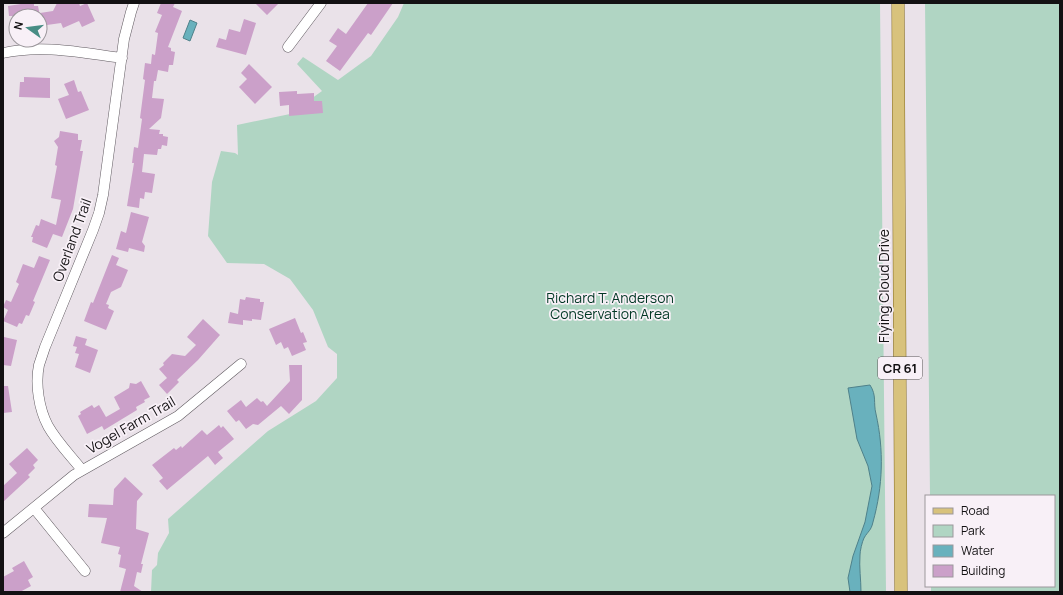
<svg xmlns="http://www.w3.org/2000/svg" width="1063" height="595" font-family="Manrope,sans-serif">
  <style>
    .green { fill: #b0d5c3 }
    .water { fill: #69b1bd; stroke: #4f818a }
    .building { fill: #cba0c9 }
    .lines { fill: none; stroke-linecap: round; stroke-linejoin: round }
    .minor-casing { stroke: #605a60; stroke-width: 11 }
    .major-casing { stroke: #82691e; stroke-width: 13 }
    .minor { stroke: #fff; stroke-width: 10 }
    .major { stroke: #d8c27c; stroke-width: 12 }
    .labels { text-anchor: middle; stroke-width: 3.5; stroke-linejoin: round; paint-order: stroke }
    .shield { fill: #f8f0f7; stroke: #585457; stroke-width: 1 }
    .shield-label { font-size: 13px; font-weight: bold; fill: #131113 }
    .street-label { font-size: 14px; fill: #131113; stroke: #f8f0f7 }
    .park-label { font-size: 14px; fill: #013724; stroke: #f8f0f7 }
  </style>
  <rect width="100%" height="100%" fill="#eae2e9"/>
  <path class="green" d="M 404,3 L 880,3 L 886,592 L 151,592 L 152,570 L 157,565 L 158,553 L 169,533 L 168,519 L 268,431 L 316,401 L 337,378 L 337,354 L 328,347 L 313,310 L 290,279 L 264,264 L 227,263 L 208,236 L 212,182 L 221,151 L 235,153 L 238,155 L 237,125 L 290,114 L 322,91 L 297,64 L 303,57 L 338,80 L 371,56 L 398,17 Z
    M 925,3 L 1060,3 L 1060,592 L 931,592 L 931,586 L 1054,586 L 1054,496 L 930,496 Z"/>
  <path class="water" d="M 190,20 L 197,23 L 190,41 L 183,38 Z
    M 870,385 C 877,396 873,402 876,414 C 884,450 883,486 873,522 C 871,531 868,531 864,538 C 862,542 860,551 860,555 C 859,567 861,580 861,592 L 850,592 L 848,578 L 853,556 L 865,522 L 872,486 L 868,466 L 857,439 L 848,388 Z"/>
  <path class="building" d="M 27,3 L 34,3 L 34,6 L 38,6 L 40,16 L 9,16 L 8,6 Z
    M 57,3 L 79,3 L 80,6 L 87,3 L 95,21 L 82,27 L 79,21 L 63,28 L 61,23 L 40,26 L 40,13 L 53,11 Z
    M 161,3 L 175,3 L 173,7 L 182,11 L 168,47 L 171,48 L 171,51 L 175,52 L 173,65 L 169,65 L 168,72 L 158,70 L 156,81 L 154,81 L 152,98 L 164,99 L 161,118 L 149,129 L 160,130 L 159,134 L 163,134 L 163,136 L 168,137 L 167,146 L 162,145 L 161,149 L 158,149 L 157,155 L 144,154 L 142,172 L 155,174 L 152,193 L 145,192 L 144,199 L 140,198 L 139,208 L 127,206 L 134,163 L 132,163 L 134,147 L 138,148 L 142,119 L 140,118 L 145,80 L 143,79 L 145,63 L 151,64 L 152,54 L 155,55 L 158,33 L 155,32 L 162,15 L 157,13 Z
    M 255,3 L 279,3 L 267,15 Z
    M 368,3 L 393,3 L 371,35 L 368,33 L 340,71 L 326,61 L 337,46 L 329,41 L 338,28 L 346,34 Z
    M 244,19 L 256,23 L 246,55 L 216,47 L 219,38 L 226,40 L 229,29 L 240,32 Z
    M 249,64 L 272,87 L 255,104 L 239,87 L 247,79 L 241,73 Z
    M 24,77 L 50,78 L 50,98 L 19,97 L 20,82 L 24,82 Z
    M 74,80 L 78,92 L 81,91 L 89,110 L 66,119 L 58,99 L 69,95 L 64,84 Z
    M 297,91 L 297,94 L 314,93 L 314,101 L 322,101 L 323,113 L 289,116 L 289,105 L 280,106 L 279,92 Z
    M 60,131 L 78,134 L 78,140 L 82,140 L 80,151 L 83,151 L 73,209 L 62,237 L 53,234 L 47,248 L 32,242 L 33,237 L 31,237 L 36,225 L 39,226 L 41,219 L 56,225 L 61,200 L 51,198 L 57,166 L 55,165 L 58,147 L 54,141 L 59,137 Z
    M 131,212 L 149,217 L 142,242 L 145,246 L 144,252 L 129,248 L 128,252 L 116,249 L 121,231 L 126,233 Z
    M 112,255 L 119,258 L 116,265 L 128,270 L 121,287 L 111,292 L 106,304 L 109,305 L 108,308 L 114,311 L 106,330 L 84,321 L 91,302 L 93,303 Z
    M 39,256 L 50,260 L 33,301 L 35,302 L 29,316 L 26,315 L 22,324 L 19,323 L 17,327 L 3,321 L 8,310 L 3,307 L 6,300 L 11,302 L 19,284 L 16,282 L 23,264 L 34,268 Z
    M 246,297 L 260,299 L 260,302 L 264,302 L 261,320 L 252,319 L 252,321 L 243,320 L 243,325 L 228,323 L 230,312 L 238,314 L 240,299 L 245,300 Z
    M 295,318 L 301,333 L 303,332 L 307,342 L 303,343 L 306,350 L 292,356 L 288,347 L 284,349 L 281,342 L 276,345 L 269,329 Z
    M 203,319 L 220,335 L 198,360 L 177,380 L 179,382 L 167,394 L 159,385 L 167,378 L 159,369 L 164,365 L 163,363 L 172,354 L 185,356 L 196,345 L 187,337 Z
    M 76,336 L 87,339 L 85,345 L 98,350 L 90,373 L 75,367 L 79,354 L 75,353 L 77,347 L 73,346 Z
    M 4,337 L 17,340 L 11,366 L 3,365 Z
    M 289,365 L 302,365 L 302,400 L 289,414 L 281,406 L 258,425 L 253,424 L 246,429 L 239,420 L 236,422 L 227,411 L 241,400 L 246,407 L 257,398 L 261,402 L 263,401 L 267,406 L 290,381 Z
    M 141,381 L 150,397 L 144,400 L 145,402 L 136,407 L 137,410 L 104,430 L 102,426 L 87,434 L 78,416 L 81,414 L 80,412 L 92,405 L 94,408 L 99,405 L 106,417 L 120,409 L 114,397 L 129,388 L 130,383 L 136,384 Z
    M 3,386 L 8,386 L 12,412 L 3,413 Z
    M 219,425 L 221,428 L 223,426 L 234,439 L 218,452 L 223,458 L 215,465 L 208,456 L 167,490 L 159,481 L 163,478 L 152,465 L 174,448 L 176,450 L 181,446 L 182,448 L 202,430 L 207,435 Z
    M 27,448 L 38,460 L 33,465 L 35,468 L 28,475 L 30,477 L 3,502 L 3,486 L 17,473 L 9,464 Z
    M 125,477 L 143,494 L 137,501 L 136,529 L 149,533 L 141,564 L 143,564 L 141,573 L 137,572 L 134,586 L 143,592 L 120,592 L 126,569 L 119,567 L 121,555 L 118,554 L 120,547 L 101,543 L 107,518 L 88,517 L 89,504 L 113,505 L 114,489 Z
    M 24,561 L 33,577 L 28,580 L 31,586 L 20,592 L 3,592 L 3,577 L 14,571 L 12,568 Z"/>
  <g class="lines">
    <defs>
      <path id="minor" d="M 288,47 L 321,3
        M 3,53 C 42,44 83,53 122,58
        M 82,470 C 71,456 57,442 48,426 C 39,409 35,384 39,365 C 41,359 43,353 45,347 L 93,230 L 99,213 L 103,195 L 124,39 L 131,12 L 134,3
        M 34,508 L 85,571
        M 3,533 L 74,475 L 178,416 L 241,364"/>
      <path id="major" d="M 898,3 L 901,592"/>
    </defs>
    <use href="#minor" class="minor-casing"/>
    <use href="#major" class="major-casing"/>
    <use href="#minor" class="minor"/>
    <use href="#major" class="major"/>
  </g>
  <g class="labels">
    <rect class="shield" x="878" y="357" width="44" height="22" rx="3"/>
    <g class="shield-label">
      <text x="900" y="373">CR 61</text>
    </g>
    <g class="street-label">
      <text transform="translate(72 240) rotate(-70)" y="5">Overland Trail</text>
      <text transform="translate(884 286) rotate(-90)" y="5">Flying Cloud Drive</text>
      <text transform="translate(131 425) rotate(-30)" y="5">Vogel Farm Trail</text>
    </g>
    <g class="park-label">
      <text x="610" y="303">Richard T. Anderson<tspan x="610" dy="16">Conservation Area</tspan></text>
    </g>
  </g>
  <rect width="1063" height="595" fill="none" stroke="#131113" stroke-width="8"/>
  <rect x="925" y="495" width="130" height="92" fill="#f8f0f7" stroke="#9c979c"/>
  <rect x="933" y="508" width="20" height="6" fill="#d8c27c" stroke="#9c979c"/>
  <text x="961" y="515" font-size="12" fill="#131113">Road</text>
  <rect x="933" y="525" width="20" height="12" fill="#b0d5c3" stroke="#9c979c"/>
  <text x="961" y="535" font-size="12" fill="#131113">Park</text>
  <rect x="933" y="545" width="20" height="12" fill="#69b1bd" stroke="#9c979c"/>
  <text x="961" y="555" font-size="12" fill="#131113">Water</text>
  <rect x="933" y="565" width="20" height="12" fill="#cba0c9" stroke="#9c979c"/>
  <text x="961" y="575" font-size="12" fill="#131113">Building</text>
  <g transform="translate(28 28) rotate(284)"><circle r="19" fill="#f8f0f7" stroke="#9c979c"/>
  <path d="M0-3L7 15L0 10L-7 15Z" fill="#488d85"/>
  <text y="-6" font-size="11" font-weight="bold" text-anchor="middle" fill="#131113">N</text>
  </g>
</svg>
